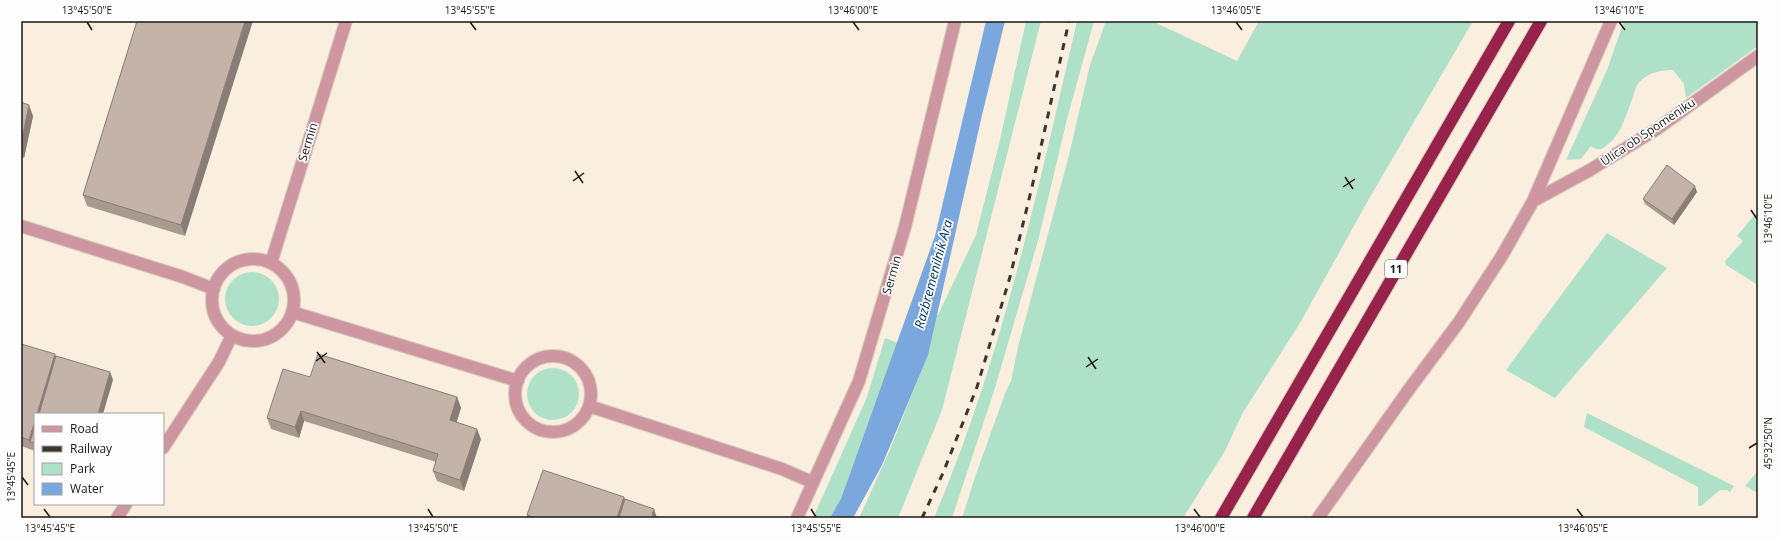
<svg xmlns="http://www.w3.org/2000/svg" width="1779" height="539" font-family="'Open Sans',sans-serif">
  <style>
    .green { fill: #afe1c8 }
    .water { fill: #7aa7de }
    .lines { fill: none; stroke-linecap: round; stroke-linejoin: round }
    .minor-casing { stroke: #d6ccbd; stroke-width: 14 }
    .highway-casing { stroke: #d6ccbd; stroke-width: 14 }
    .minor { stroke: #ce96a1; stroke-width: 12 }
    .highway { stroke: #97234a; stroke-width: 12 }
    .rail { stroke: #3a352e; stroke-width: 3; stroke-dasharray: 7 7; stroke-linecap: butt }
    .wall { fill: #a99a90 }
    .shaded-wall { fill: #897d76 }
    .building { fill: #c4b3a8; stroke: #897d76 }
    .ticks { fill: none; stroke: #1b1711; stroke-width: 1.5 }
    .labels { text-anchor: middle; stroke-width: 3.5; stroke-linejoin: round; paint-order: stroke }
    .shield { fill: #fdfdfd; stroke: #5f5c58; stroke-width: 1 }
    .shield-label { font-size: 11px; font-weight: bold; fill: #1b1711 }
    .street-label { font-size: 12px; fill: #1b1711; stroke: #fdfdfd }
    .water-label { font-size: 13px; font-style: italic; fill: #013464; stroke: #fdfdfd }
    .neatline { fill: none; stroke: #1b1711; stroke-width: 1.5 }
    .ticks-label { font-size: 10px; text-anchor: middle; fill: #1b1711 }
  </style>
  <rect width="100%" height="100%" fill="#faeede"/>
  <path class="green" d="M 1026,21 L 1041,21 L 942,410 L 898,518 L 859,518 L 889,452 L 920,374 L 932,315 L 938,315 L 976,235 L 1000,140 Z
    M 1077,21 L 1094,21 L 1067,119 L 1038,241 L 994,391 L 952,518 L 934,518 C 1002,358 1038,190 1077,21 Z
    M 1106,21 L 1152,21 L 1237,61 L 1259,21 L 1473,21 L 1370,197 L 1300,323 L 1242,414 L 1225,451 L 1183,518 L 962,518 L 976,474 L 1006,391 L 1011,381 L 1018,347 L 1069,155 L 1090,65 Z
    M 1624,21 L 1758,21 L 1758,46 L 1686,98 L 1684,84 L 1673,70 C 1659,70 1646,73 1637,85 C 1635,89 1634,93 1633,97 C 1626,114 1622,134 1607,145 C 1601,150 1598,151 1591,146 L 1581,159 L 1566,160 L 1607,70 Z
    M 1758,211 L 1758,285 L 1726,265 L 1725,261 L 1743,241 L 1737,236 Z
    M 1607,233 L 1667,268 L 1555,398 L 1506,370 Z
    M225 299a27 27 0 1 1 54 0a27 27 0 1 1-54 0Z
    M 885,338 L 906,346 L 837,518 L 813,518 L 867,397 Z
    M527 394a26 26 0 1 1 52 0a26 26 0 1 1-52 0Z
    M 1587,413 L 1734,486 L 1730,492 L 1727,490 L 1720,490 L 1701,506 L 1698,506 L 1698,487 L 1584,427 Z
    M 1758,471 L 1758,493 L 1745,486 Z"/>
  <path class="water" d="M 986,21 L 1005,21 L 982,115 L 928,355 L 882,465 L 853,518 L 830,518 L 841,499 L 935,236 Z"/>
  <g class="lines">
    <defs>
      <path id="minor" d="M 1533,201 L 1590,170 L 1657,129 L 1758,56
        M 21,226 L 183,277 L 214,289
        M212 300a41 41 0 1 1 82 0a41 41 0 1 1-82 0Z
        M 271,263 L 346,21
        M 292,312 L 518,381
        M515 394a38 38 0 1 1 76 0a38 38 0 1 1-76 0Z
        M 589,406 L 782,469 L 812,482
        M 163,448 L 219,362 L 232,335
        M 117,518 L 126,504
        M 797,518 L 859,381 L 905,227 L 955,21
        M 1318,518 L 1407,392 L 1459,322 L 1503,254 L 1533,201 L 1611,21"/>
      <path id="highway" d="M 1221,518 L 1509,21
        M 1253,518 L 1541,21"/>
    </defs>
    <use href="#minor" class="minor-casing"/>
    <use href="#highway" class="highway-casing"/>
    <use href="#minor" class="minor"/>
    <use href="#highway" class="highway"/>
    <path class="rail" d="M 922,518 L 943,473 L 977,387 L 1010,277 L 1032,187 L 1069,21"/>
  </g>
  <path class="wall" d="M 137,21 L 185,236 L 87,206 L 83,195 Z
    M 21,102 L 33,116 L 24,158 L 21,157 Z
    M 1697,192 L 1674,225 L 1645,204 L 1643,199 Z
    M 21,344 L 56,356 L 110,372 L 113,380 L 35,414 L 35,451 L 21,446 Z
    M 310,377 L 457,397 L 461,408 L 456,422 L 481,439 L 464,491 L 437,481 L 433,471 L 436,462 L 304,421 L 299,438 L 271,429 L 267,418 Z
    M 625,499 L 656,515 L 656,516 L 662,518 L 528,518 L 527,515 Z"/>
  <path class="shaded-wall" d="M 245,21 L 253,21 L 185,236 L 181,225 Z
    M 29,105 L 33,116 L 24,158 L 21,149 L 21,144 Z
    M 1695,186 L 1697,192 L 1674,225 L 1672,219 Z
    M 55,354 L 59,365 L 44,414 L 37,414 Z
    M 110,372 L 113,380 L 103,414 L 98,414 Z
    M 457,397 L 461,408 L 454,431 L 450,420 Z
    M 301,411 L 304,421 L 299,438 L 295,427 Z
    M 35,421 L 35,443 L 30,442 L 29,440 Z
    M 477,429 L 481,439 L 464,491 L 460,480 Z
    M 624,497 L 628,505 L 623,518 L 617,518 Z
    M 654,509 L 656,515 L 655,518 L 652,515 Z"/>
  <path class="building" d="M 137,21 L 245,21 L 181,225 L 83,195 Z
    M 21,102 L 29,105 L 21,144 Z
    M 1667,165 L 1695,186 L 1672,219 L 1643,199 Z
    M 21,344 L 55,354 L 37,414 L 35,414 L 35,421 L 29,440 L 21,437 Z
    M 318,354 L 457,397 L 450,420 L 477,429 L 460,480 L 433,471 L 438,454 L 301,411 L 295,427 L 267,418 L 283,369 L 310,377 Z
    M 56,356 L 110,372 L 98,414 L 39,414 Z
    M 35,426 L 35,443 L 30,442 Z
    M 543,470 L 624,497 L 617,518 L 535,518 L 527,515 Z
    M 625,499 L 654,509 L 652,515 L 662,518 L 619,518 Z"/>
  <path class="ticks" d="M 87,22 L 92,30M 470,22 L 476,30M 853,22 L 859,30M 1236,22 L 1242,30M 1619,22 L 1625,30M 575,171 L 583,183M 1345,177 L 1353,189M 573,181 L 584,173M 1343,187 L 1355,179M 1751,210 L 1757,219M 317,352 L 325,363M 1088,357 L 1096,369M 316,361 L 327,353M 1086,367 L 1098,359M 1749,448 L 1757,443M 22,477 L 28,485M 44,509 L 50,517M 428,509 L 433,517M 811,509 L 816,517M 1194,509 L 1200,517M 1577,509 L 1583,517"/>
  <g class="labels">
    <rect class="shield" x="1385" y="260" width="22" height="18" rx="3"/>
    <g class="shield-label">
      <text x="1396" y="273">11</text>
    </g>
    <g class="street-label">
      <text transform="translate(1648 132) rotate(-34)" y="4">Ulica ob Spomeniku</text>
      <text transform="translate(308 142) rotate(-73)" y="4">Sermin</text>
      <text transform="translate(892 275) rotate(-74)" y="4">Sermin</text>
    </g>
    <g class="water-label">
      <text transform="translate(933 274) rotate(-75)" y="5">Razbremenilnik Ara</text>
    </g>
  </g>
  <rect width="1779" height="539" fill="none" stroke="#fdfdfd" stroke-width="44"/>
  <rect x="34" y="413" width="130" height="92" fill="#fdfdfd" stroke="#a3a19f"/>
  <rect x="42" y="426" width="20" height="6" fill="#ce96a1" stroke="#a3a19f"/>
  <text x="70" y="433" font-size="12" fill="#1b1711">Road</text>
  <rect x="42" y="446" width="20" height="6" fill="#3a352e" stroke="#a3a19f"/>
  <text x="70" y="453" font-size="12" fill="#1b1711">Railway</text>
  <rect x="42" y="463" width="20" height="12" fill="#afe1c8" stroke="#a3a19f"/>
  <text x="70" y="473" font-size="12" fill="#1b1711">Park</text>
  <rect x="42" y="483" width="20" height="12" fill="#7aa7de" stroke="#a3a19f"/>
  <text x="70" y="493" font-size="12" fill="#1b1711">Water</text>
  <rect x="22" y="22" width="1735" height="495" class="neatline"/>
  <g class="ticks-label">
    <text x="87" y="14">13°45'50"E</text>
    <text x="470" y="14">13°45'55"E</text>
    <text x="853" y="14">13°46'00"E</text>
    <text x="1236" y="14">13°46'05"E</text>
    <text x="1619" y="14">13°46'10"E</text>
    <text transform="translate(1768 219) rotate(-90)" y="4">13°46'10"E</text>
    <text transform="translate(1768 443) rotate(-90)" y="4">45°32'50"N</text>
    <text transform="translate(11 477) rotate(-90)" y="4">13°45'45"E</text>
    <text x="50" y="532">13°45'45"E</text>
    <text x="433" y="532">13°45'50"E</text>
    <text x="816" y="532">13°45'55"E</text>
    <text x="1200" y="532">13°46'00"E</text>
    <text x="1583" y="532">13°46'05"E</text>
  </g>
</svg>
